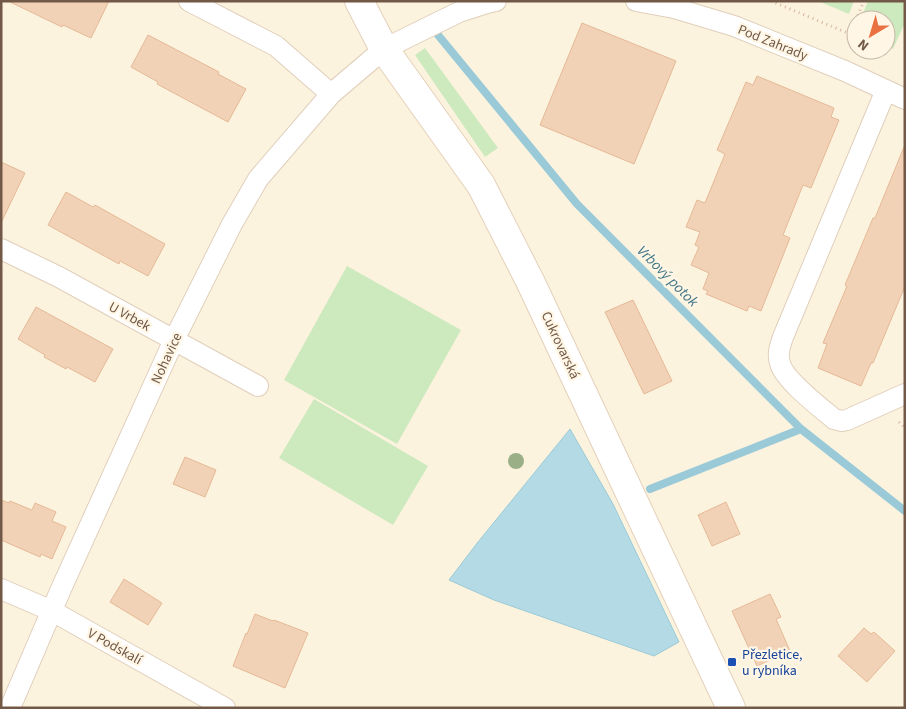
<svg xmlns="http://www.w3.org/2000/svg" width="906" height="709" font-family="'Source Sans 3',sans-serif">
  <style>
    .green { fill: #cde9be }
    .water { fill: #b4dbe5; stroke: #9acad7 }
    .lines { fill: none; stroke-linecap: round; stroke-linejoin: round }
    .stream { stroke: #9acad7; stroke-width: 8 }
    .building { fill: #f2d2b6; stroke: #e5b996 }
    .street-casing { stroke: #e0cfbb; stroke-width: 22 }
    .secondary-casing { stroke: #e5d0b9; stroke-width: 30 }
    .path { stroke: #d6b59a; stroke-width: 3; stroke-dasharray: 1 4; stroke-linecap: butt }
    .street { stroke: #fff; stroke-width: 20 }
    .secondary { stroke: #fff; stroke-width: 28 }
    .tree { fill: #9baf87 }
    .transit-dot { fill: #1a4fb4; stroke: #fff6e5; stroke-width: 2 }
    .labels { text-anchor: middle; stroke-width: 4.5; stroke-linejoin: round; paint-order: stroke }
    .street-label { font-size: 14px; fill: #725947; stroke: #fff6e5 }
    .transit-label { font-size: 14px; fill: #164399; stroke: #fff6e5; text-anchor: start }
    .water-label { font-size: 15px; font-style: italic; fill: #417686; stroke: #fff6e5 }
  </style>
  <rect width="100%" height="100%" fill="#fcf3df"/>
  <path class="green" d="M 818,1 L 854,1 L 849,14 Z
    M 868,1 L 905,1 L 905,27 L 903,27 L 893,49 L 886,46 L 886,20 L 860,20 Z
    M 425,48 L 498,148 L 485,157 L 415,55 Z
    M 347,266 L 461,330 L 397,444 L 284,380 Z
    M 314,399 L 428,466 L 393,525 L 279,458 Z"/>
  <path class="water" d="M 570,429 L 613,504 L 679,642 L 654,656 L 494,600 L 449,580 L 478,542 Z"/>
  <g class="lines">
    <path class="stream" d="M 438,35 L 577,204 L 801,429 L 905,511
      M 650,489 L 801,429"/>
  </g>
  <path class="building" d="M 8,1 L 109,1 L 91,38 L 63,25 L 62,27 Z
    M 582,23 L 676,61 L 634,164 L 540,125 Z
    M 148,35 L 219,72 L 218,74 L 246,89 L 228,122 L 157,84 L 158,82 L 131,67 Z
    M 757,76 L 834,108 L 831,117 L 839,120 L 811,188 L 803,185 L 783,235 L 790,238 L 761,311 L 749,306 L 747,311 L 706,294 L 708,291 L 703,289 L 709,273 L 691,265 L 699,247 L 695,245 L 700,232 L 686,227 L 697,200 L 705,203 L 725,154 L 717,150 L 746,82 L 753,85 Z
    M 904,147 L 905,286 L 873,363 L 871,363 L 861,386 L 818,368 L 827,344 L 823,343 L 847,286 L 845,285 L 873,218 L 875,218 Z
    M 1,162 L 25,173 L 1,223 Z
    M 66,192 L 93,207 L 95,205 L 165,244 L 148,276 L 120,261 L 119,264 L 48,225 Z
    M 633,300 L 672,381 L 644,394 L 605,312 Z
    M 36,307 L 113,349 L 95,382 L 67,367 L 66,369 L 44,357 L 45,355 L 18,339 Z
    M 185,457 L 216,470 L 205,497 L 173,484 Z
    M 1,500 L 9,503 L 10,501 L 32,510 L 35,503 L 56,512 L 52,521 L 66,527 L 52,559 L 41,554 L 40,557 L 1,540 Z
    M 726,502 L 740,534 L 712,546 L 698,515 Z
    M 124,579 L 162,603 L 148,625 L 110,602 Z
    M 770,594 L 781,617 L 776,619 L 790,651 L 757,666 L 732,611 Z
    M 255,614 L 273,621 L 274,620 L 308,633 L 285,688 L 233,666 L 246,633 L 247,634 Z
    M 864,628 L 871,634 L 874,632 L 895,651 L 867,682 L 838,656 Z"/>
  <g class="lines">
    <defs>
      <path id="street" d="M 189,1 L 276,46 L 331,94
        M 636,1 L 674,8 L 734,26 L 845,71 L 905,99
        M 886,90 L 783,337 C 780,346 777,354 780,363 C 783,379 821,408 834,419 L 842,421 L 847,420 L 905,394
        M 1,249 L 59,277 L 258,386
        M 1,589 L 52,611 L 225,708
        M 10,708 L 61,589 L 174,340 L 232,224 L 258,179 L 331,94 L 384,49 L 459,12 L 487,3 L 496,1"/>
      <path id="secondary" d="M 359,1 L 384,49 L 481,185 L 530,281 L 731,708"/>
    </defs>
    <use href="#street" class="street-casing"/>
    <use href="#secondary" class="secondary-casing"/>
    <path class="path" d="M 771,1 L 850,34 L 856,20
      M 856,20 L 864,1
      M 899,422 L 905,428"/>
    <use href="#street" class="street"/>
    <use href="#secondary" class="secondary"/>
  </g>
  <circle class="tree" cx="516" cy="461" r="8"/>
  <rect class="transit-dot" x="727" y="657" width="10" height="10" rx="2.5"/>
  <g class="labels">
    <g class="street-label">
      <text transform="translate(773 42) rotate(22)" y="5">Pod Zahrady</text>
      <text transform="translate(130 316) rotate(29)" y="5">U Vrbek</text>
      <text transform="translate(561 345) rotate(65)" y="5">Cukrovarská</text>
      <text transform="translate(166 358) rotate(-65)" y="5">Nohavice</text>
      <text transform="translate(115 646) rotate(29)" y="5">V Podskalí</text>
    </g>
    <g class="transit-label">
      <text x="742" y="659">Přezletice,<tspan x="742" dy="16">u rybníka</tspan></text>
    </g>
    <g class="water-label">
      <text transform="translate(668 276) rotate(45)" y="5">Vrbový potok</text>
    </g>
  </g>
  <rect width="906" height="709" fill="none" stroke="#725947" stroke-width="5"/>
  <g transform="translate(871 35) rotate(218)"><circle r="24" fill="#fff6e5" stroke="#c7b7a6"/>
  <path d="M0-4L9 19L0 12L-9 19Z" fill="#e97141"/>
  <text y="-8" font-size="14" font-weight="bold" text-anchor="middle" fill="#725947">N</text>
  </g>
</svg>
